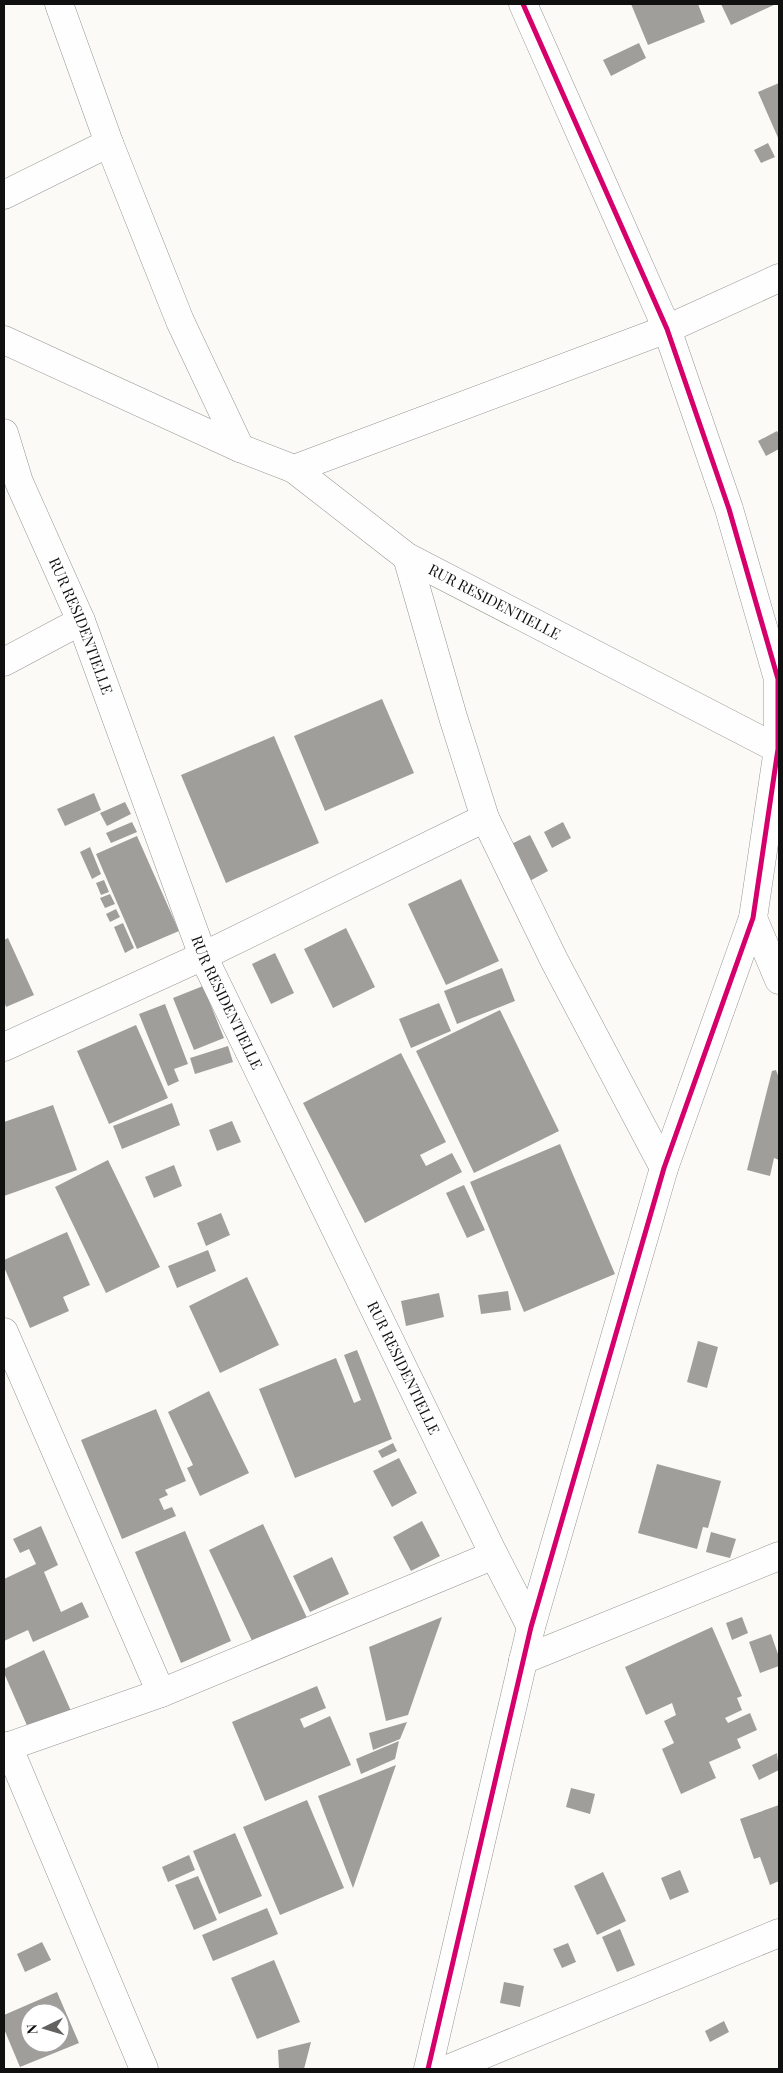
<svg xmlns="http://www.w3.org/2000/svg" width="783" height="2073" font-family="'Playfair Display',serif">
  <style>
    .building { fill: #a09e9b; fill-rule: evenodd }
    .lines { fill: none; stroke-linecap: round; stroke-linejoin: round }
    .minor-casing { stroke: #969594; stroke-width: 29 }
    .minor { stroke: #fffefe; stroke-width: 28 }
    .cycleway-casing { stroke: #fff; stroke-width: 8 }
    .cycleway { stroke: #d6006c; stroke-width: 5 }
    .labels { text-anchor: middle; stroke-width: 5; stroke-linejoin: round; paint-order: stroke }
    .street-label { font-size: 15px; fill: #101010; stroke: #fff }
  </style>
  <rect width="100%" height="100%" fill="#fcfaf6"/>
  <path class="building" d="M 631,4 L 698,4 L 705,22 L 648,45 Z
    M 721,4 L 776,4 L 731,25 Z
    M 639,43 L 646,58 L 611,76 L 603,60 Z
    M 779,83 L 779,140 L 758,92 Z
    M 768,143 L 775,157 L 761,163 L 754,150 Z
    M 777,431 L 779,435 L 779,449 L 766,456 L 758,441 Z
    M 382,699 L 414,773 L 325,811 L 294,736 Z
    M 274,736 L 319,843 L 226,883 L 181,775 Z
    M 94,793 L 101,810 L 65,826 L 57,809 Z
    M 125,802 L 131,814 L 107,826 L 100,813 Z
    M 132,822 L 137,832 L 111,843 L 106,833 Z
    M 563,822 L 571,838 L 552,848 L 544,832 Z
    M 530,835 L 548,871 L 526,883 L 507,846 Z
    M 137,836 L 179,931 L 137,949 L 96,854 Z
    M 90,847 L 101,874 L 92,879 L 80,852 Z
    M 461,879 L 499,961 L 446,985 L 408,904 Z
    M 104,880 L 109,892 L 101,895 L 96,883 Z
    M 110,894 L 115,904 L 105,908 L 100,898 Z
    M 116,909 L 120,917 L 110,922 L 106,914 Z
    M 123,923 L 134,948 L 125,953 L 114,927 Z
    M 346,928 L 375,987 L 333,1008 L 304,949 Z
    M 8,938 L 34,995 L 6,1007 L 4,1001 L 4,940 Z
    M 275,953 L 294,993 L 271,1004 L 252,964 Z
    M 502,968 L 515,1001 L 457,1024 L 444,991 Z
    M 203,986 L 224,1038 L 194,1050 L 173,998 Z
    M 439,1003 L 451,1031 L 411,1048 L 399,1019 Z
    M 165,1004 L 188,1064 L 174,1069 L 179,1081 L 168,1086 L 139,1014 Z
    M 500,1010 L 559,1131 L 474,1173 L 416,1051 Z
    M 136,1025 L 168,1098 L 109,1124 L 77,1051 Z
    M 228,1046 L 233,1062 L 195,1074 L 190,1058 Z
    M 401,1053 L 446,1142 L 420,1155 L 426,1166 L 452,1153 L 462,1172 L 365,1223 L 303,1103 Z
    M 776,1070 L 779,1078 L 779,1160 L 774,1158 L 770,1176 L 747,1170 L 772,1071 Z
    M 172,1103 L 180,1125 L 122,1149 L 113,1126 Z
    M 53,1105 L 77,1170 L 4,1196 L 4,1122 Z
    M 232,1121 L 241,1142 L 217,1151 L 209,1130 Z
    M 560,1144 L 615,1274 L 524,1312 L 470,1182 Z
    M 108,1160 L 160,1267 L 106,1293 L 55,1187 Z
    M 174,1165 L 182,1186 L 154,1198 L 145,1177 Z
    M 464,1185 L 485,1230 L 467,1238 L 446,1193 Z
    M 221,1213 L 230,1235 L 206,1246 L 197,1223 Z
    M 67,1232 L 90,1285 L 63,1297 L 69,1311 L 30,1328 L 4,1267 L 4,1260 Z
    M 208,1250 L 216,1271 L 177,1288 L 168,1266 Z
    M 247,1277 L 279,1345 L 220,1373 L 189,1306 Z
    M 508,1291 L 511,1310 L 481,1314 L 478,1295 Z
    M 439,1293 L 444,1317 L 406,1326 L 401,1301 Z
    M 698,1341 L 718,1347 L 707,1388 L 687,1382 Z
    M 357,1350 L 392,1439 L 295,1478 L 259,1389 L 336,1358 L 354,1403 L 361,1400 L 344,1355 Z
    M 209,1391 L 249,1473 L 200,1496 L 187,1468 L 193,1465 L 168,1412 Z
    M 156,1409 L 186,1481 L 165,1490 L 168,1495 L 159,1499 L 164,1510 L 172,1507 L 176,1516 L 122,1539 L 81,1440 Z
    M 393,1443 L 397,1451 L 382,1458 L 378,1451 Z
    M 399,1458 L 417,1493 L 392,1507 L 373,1471 Z
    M 657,1464 L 721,1481 L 708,1528 L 703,1527 L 697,1549 L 638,1533 Z
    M 422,1521 L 440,1556 L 411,1571 L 393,1537 Z
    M 263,1524 L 308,1620 L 254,1645 L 209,1550 Z
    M 41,1526 L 58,1565 L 44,1572 L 61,1612 L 82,1602 L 89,1617 L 33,1642 L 28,1630 L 4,1641 L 4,1579 L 36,1564 L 29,1549 L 20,1553 L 13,1539 Z
    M 185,1531 L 231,1641 L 181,1663 L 135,1552 Z
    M 711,1532 L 736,1539 L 730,1558 L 706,1552 Z
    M 332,1557 L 349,1594 L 310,1612 L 293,1576 Z
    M 442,1617 L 408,1715 L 386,1721 L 369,1647 Z
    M 742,1617 L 748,1633 L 732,1640 L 726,1623 Z
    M 712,1627 L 742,1696 L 737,1698 L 742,1710 L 725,1718 L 728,1723 L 750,1713 L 757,1730 L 737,1739 L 741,1748 L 709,1762 L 716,1778 L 681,1794 L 662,1749 L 674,1743 L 664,1721 L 676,1715 L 672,1703 L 646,1715 L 625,1667 Z
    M 771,1634 L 779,1657 L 779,1666 L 760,1673 L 749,1642 Z
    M 44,1650 L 71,1711 L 29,1730 L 4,1673 L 4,1669 Z
    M 317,1686 L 326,1708 L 300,1719 L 304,1728 L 330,1716 L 351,1765 L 265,1801 L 232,1722 Z
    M 407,1722 L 400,1739 L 373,1750 L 369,1733 Z
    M 399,1741 L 395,1759 L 361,1774 L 356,1759 Z
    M 777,1753 L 779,1770 L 759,1780 L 752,1765 Z
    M 396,1765 L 353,1888 L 318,1796 Z
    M 571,1788 L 595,1794 L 590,1814 L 566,1807 Z
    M 307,1800 L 344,1888 L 280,1915 L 243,1827 Z
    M 779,1805 L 779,1881 L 770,1885 L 760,1857 L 754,1859 L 740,1819 Z
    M 235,1833 L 262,1896 L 219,1914 L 193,1851 Z
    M 189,1855 L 195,1870 L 168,1882 L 162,1867 Z
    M 680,1870 L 689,1892 L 670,1900 L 661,1878 Z
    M 603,1872 L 626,1921 L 597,1935 L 574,1886 Z
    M 198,1876 L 217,1920 L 194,1930 L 175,1885 Z
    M 267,1908 L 278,1934 L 213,1961 L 202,1935 Z
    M 620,1929 L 635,1965 L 617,1972 L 602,1937 Z
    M 42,1942 L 51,1960 L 25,1972 L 17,1954 Z
    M 568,1943 L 576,1962 L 562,1968 L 553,1949 Z
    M 274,1960 L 300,2022 L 257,2039 L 231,1978 Z
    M 504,1982 L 524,1986 L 520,2007 L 500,2003 Z
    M 57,1992 L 79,2043 L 20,2067 L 4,2029 L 4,2015 ZM 30,2013 L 60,2013 L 60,2043 L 30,2043 Z
    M 724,2021 L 729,2032 L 710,2042 L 705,2031 Z
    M 311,2042 L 304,2069 L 279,2069 L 278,2050 Z"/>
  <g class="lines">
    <defs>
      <g id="minor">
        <path d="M 59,4 L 109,143 L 180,321 L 240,448"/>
        <path d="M 4,195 L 109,143"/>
        <path id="s1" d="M 4,340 L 240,448 L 294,469 L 407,557 L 778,749"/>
        <path id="s2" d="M 4,433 L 19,482 L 81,621 L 203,956 L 494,1555 L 531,1627"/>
        <path d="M 294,469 L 667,329 L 779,278"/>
        <path d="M 407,557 L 453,717 L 485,818 L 554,960 L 664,1168"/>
        <path d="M 4,662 L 81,621"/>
        <path d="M 753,918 L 779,980"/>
        <path d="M 4,1047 L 203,956 L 485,818"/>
        <path d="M 4,1332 L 161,1693"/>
        <path d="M 523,1660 L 779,1556"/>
        <path d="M 8,1746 L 144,2069"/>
        <path d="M 4,1748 L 161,1693 L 494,1555"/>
        <path d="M 428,2069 L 531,1627 L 664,1168 L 753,918 L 778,749 L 778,679 L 729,509 L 667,329 L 523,4"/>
        <path d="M 448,2069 L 779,1933"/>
      </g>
    </defs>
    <use href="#minor" class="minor-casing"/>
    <use href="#minor" class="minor"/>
    <defs>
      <path id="cycleway" d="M 428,2069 L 531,1627 L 664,1168 L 753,918 L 778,749 L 778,679 L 729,509 L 667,329 L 523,4"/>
    </defs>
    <use href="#cycleway" class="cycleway-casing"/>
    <use href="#cycleway" class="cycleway"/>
  </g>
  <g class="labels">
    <g class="street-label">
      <text dy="5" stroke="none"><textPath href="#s1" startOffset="559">RUR RESIDENTIELLE</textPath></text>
      <text dy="5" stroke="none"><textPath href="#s2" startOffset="208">RUR RESIDENTIELLE</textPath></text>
      <text dy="5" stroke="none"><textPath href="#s2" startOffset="612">RUR RESIDENTIELLE</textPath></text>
      <text dy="5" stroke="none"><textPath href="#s2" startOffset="1018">RUR RESIDENTIELLE</textPath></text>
    </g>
  </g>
  <rect width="783" height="2073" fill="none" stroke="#101010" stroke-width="10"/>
  <g transform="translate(45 2028) rotate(265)"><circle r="24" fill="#ffffff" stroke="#9f9f9f"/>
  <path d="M0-4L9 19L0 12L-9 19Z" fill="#636260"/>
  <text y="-8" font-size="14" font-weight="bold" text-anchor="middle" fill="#101010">N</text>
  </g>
</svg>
